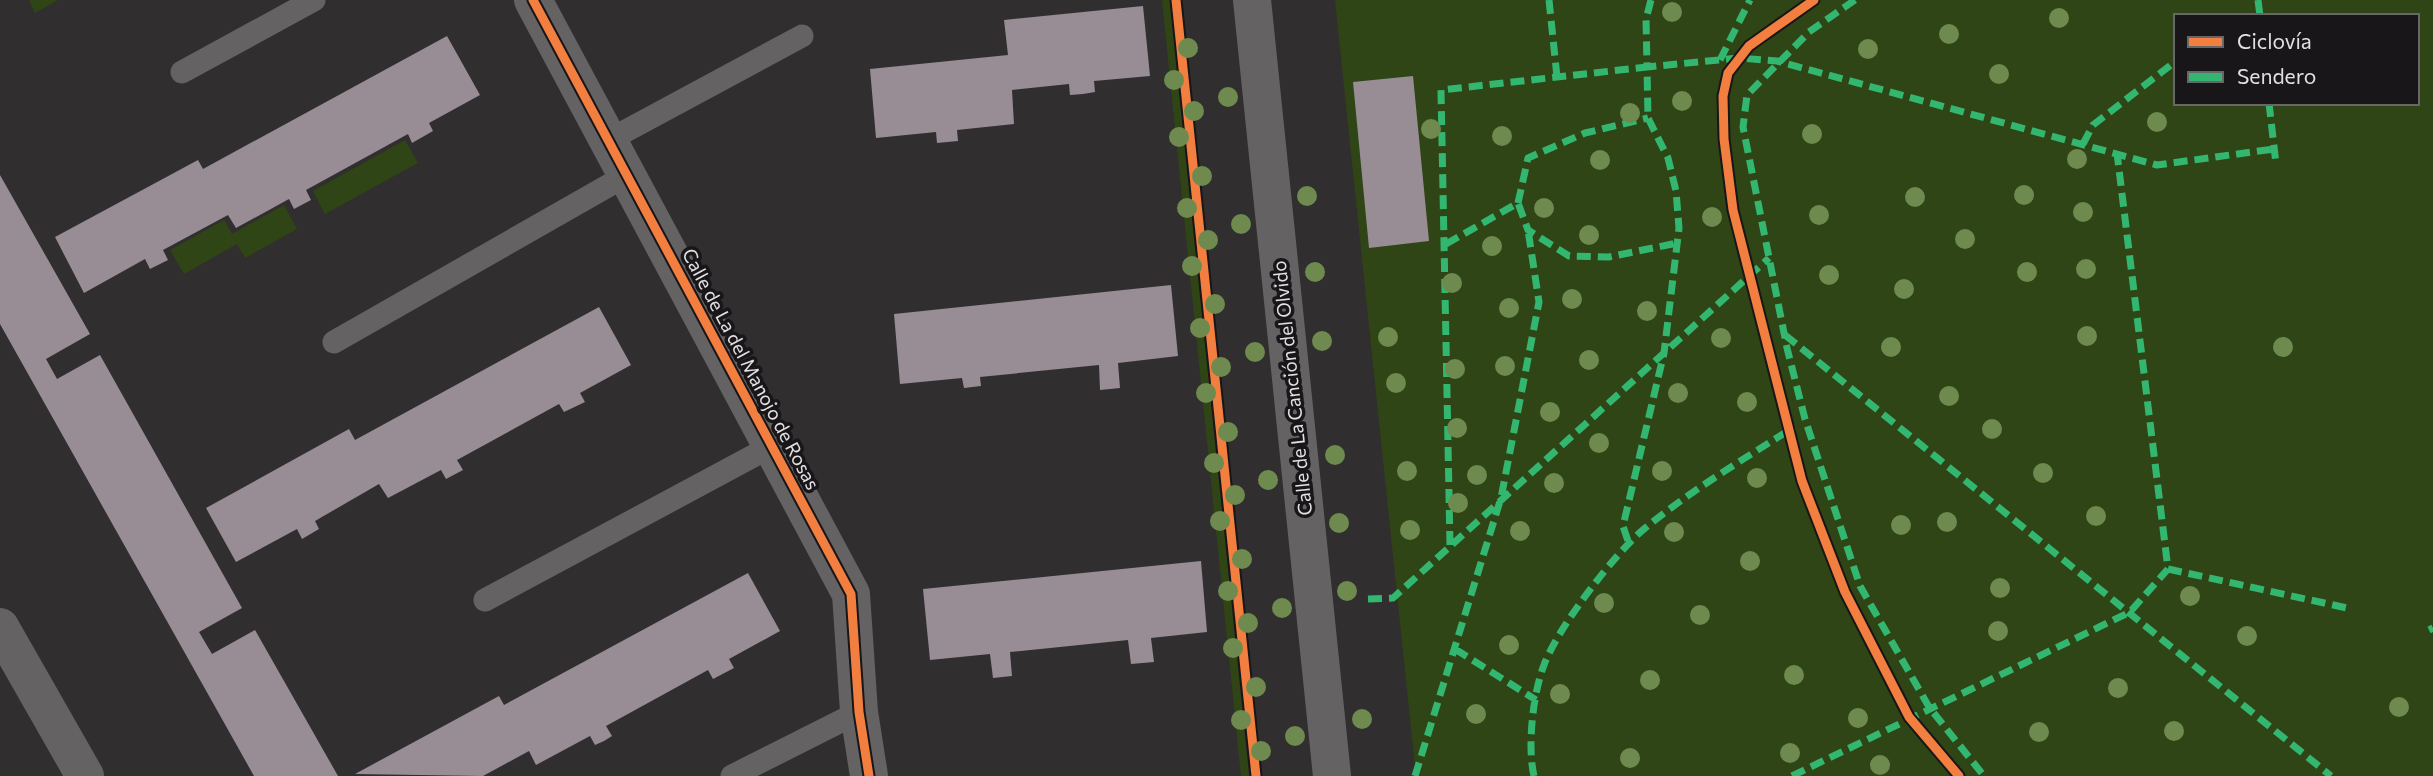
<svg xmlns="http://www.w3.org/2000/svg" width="2433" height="776" font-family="Commissioner,sans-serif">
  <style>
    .green { fill: #2f4515; fill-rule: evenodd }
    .building { fill: #988d95 }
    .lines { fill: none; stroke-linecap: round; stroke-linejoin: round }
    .lane { stroke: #646263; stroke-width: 23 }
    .street { stroke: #646263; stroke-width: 38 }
    .quiet { stroke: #33b770; stroke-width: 7; stroke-dasharray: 14 7; stroke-linecap: butt }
    .cycleway-casing { stroke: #181618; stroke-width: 13 }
    .cycleway { stroke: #f27e40; stroke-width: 9 }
    .tree { fill: #6e8a4e }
    .labels { text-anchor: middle; stroke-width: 7; stroke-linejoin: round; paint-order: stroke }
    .street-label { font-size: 19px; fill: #e3dfe2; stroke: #181618 }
  </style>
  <rect width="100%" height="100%" fill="#312e30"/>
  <path class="green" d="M 29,0 L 58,0 L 35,13 Z
    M 1162,0 L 1170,0 L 1249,776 L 1241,776 Z
    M 1335,0 L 2433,0 L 2433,776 L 1416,776 ZM 2176,16 L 2417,16 L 2417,103 L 2176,103 Z
    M 405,140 L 418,163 L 325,214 L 313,191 Z
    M 284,205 L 297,229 L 245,258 L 237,244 L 184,274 L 170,250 L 224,220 L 232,234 Z"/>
  <path class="building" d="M 1143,6 L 1150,76 L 1094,81 L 1095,92 L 1083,94 L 1070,95 L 1069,84 L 1012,90 L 1014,124 L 957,130 L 958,141 L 937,143 L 936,132 L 876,138 L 870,69 L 1008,55 L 1004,20 Z
    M 447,36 L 480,95 L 429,123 L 433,131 L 412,143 L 408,134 L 306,190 L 311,200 L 294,209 L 289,199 L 236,228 L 228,215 L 163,250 L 168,260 L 150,269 L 145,259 L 84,293 L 55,237 L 198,160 L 203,169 Z
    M 1413,76 L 1429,241 L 1369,248 L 1353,82 Z
    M 0,175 L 90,334 L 46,359 L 57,379 L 100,355 L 242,608 L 199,632 L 212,654 L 255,630 L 338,776 L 254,776 L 0,324 Z
    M 1171,285 L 1178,356 L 1118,363 L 1120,388 L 1100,390 L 1099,365 L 980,377 L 981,386 L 964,388 L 962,378 L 900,384 L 894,314 Z
    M 599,307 L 631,365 L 580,393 L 585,402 L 564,412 L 559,404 L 457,460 L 463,470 L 446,479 L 441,470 L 388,498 L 379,484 L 315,521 L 319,529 L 302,539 L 297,529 L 236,562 L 206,508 L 349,429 L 355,440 Z
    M 1201,561 L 1207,632 L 1151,638 L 1154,662 L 1131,664 L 1128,640 L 1010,652 L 1012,676 L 993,678 L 990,654 L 930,660 L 923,589 Z
    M 748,573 L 780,631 L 729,659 L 734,668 L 713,679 L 708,670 L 606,726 L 612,736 L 604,741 L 595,745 L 590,736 L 536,765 L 529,751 L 483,776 L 355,774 L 499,696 L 504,705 Z"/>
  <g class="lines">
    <path class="lane" d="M 182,72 L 314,0
      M 609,140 L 802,36
      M 334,342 L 627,175
      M 485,600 L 772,446
      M 732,776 L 859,712"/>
    <path class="street" d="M 533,0 L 851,594 L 859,712 L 869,776
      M 1252,0 L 1332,776
      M 0,627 L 85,776"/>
    <path class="quiet" d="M 1549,0 L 1557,77
      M 1651,0 L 1646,19 L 1647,67 L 1739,58 L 1777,61 L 2157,165 L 2274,149
      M 1855,0 L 1809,32 L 1747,95 L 1743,127 L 1787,348 L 1805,419 L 1860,586 L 1929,707 L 1984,776
      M 2258,0 L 2260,16
      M 1720,60 L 1750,0
      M 2269,103 L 2276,164
      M 2083,144 L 2093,125 L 2176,61
      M 1518,203 L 1528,158 L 1585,133 L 1648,118
      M 1446,244 L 1518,203 L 1528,230 L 1569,256 L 1609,257 L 1677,243
      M 1785,335 L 2331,776
      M 1450,545 L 1441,90 L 1647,67 L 1648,118 L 1668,158 L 1676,191 L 1679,228 L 1664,353 L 1623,526 L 1629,544
      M 2168,569 L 2347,608
      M 1368,599 L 1393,598 L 1769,258
      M 2429,630 L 2433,628
      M 1455,649 L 1536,700
      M 1415,776 L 1501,498 L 1539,302 L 1528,230
      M 1534,776 C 1527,747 1533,693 1544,665 C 1557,629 1614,554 1644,529 C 1690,491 1744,459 1794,427
      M 1792,776 L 2130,612 L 2168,569 L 2117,153"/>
    <defs>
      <path id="cycleway" d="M 533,0 L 851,594 L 859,712 L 869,776
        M 1176,0 L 1256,776
        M 1814,0 L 1749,46 L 1728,73 L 1723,96 L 1724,139 L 1733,210 L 1802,481 L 1845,592 L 1909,717 L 1959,776"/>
    </defs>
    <use href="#cycleway" class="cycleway-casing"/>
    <use href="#cycleway" class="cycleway"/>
  </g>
  <g class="tree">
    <circle cx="1672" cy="12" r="10"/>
    <circle cx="2059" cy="18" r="10"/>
    <circle cx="1949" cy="34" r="10"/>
    <circle cx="1188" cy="48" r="10"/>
    <circle cx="1868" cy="49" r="10"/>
    <circle cx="1999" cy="74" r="10"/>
    <circle cx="1174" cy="80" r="10"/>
    <circle cx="1228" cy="97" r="10"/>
    <circle cx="1682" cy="101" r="10"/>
    <circle cx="1194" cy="111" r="10"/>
    <circle cx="1630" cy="113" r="10"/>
    <circle cx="2157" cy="122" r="10"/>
    <circle cx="1431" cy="129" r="10"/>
    <circle cx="1812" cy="134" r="10"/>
    <circle cx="1502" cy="136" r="10"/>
    <circle cx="1179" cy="137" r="10"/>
    <circle cx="2077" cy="159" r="10"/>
    <circle cx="1600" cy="160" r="10"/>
    <circle cx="1202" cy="176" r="10"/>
    <circle cx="2024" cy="195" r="10"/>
    <circle cx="1307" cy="196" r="10"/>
    <circle cx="1915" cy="197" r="10"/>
    <circle cx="1187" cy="208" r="10"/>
    <circle cx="1544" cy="208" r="10"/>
    <circle cx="2083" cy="212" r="10"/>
    <circle cx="1819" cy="215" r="10"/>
    <circle cx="1712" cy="217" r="10"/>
    <circle cx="1241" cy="224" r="10"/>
    <circle cx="1589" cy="235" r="10"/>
    <circle cx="1965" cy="239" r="10"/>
    <circle cx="1208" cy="240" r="10"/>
    <circle cx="1492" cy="246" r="10"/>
    <circle cx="1192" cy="266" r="10"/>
    <circle cx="2086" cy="269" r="10"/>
    <circle cx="1315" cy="272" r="10"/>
    <circle cx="2027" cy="272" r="10"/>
    <circle cx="1829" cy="275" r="10"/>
    <circle cx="1452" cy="283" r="10"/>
    <circle cx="1904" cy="289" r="10"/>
    <circle cx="1572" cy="299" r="10"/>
    <circle cx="1215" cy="304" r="10"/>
    <circle cx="1509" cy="308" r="10"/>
    <circle cx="1647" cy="311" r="10"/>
    <circle cx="1200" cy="328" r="10"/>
    <circle cx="2087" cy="336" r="10"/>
    <circle cx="1388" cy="337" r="10"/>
    <circle cx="1721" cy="338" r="10"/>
    <circle cx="1322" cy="341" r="10"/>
    <circle cx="1891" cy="347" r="10"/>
    <circle cx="2283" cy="347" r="10"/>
    <circle cx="1255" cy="352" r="10"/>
    <circle cx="1589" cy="360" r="10"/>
    <circle cx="1505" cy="366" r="10"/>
    <circle cx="1221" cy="367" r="10"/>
    <circle cx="1455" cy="369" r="10"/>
    <circle cx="1396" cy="383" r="10"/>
    <circle cx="1206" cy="393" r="10"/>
    <circle cx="1678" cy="393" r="10"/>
    <circle cx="1949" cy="396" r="10"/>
    <circle cx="1747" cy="402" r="10"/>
    <circle cx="1550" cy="412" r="10"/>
    <circle cx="1457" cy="428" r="10"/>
    <circle cx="1992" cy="429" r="10"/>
    <circle cx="1228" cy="432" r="10"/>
    <circle cx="1599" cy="443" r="10"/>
    <circle cx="1335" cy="455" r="10"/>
    <circle cx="1214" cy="463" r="10"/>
    <circle cx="1407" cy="471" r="10"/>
    <circle cx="1662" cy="471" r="10"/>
    <circle cx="2043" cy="473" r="10"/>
    <circle cx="1477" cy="475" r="10"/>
    <circle cx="1757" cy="478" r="10"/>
    <circle cx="1268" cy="480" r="10"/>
    <circle cx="1554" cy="483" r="10"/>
    <circle cx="1235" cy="495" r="10"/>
    <circle cx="1458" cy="503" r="10"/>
    <circle cx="2096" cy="516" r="10"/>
    <circle cx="1220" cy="521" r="10"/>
    <circle cx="1947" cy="522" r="10"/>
    <circle cx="1339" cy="523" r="10"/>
    <circle cx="1901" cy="525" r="10"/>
    <circle cx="1410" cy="530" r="10"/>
    <circle cx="1520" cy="531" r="10"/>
    <circle cx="1674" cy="532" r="10"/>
    <circle cx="1242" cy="559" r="10"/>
    <circle cx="1750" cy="561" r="10"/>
    <circle cx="2000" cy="588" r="10"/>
    <circle cx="1228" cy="591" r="10"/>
    <circle cx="1347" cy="591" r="10"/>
    <circle cx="2190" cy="596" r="10"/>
    <circle cx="1604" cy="603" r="10"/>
    <circle cx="1282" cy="608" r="10"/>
    <circle cx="1700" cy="615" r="10"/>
    <circle cx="1248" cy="623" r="10"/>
    <circle cx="1998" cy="631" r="10"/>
    <circle cx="2247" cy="636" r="10"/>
    <circle cx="1509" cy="645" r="10"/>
    <circle cx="1233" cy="648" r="10"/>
    <circle cx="1794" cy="675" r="10"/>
    <circle cx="1650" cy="680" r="10"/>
    <circle cx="1256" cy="687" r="10"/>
    <circle cx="2118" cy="688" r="10"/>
    <circle cx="1560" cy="694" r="10"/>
    <circle cx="2399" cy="707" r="10"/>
    <circle cx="1476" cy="714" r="10"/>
    <circle cx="1858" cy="718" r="10"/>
    <circle cx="1362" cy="719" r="10"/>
    <circle cx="1241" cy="720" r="10"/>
    <circle cx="2174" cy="731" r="10"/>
    <circle cx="2039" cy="732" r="10"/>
    <circle cx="1295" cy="736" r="10"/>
    <circle cx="1261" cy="751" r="10"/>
    <circle cx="1790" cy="753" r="10"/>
    <circle cx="1630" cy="758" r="10"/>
    <circle cx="1880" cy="765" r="10"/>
  </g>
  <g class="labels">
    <g class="street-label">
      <text transform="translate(751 369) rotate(62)" y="7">Calle de La del Manojo de Rosas</text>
      <text transform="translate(1292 388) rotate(-96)" y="7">Calle de La Canción del Olvido</text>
    </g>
  </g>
  <rect x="2174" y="14" width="245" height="91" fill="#181618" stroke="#696669" stroke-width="2"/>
  <rect x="2188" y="37" width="35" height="10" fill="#f27e40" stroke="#696669" stroke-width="2"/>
  <text x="2237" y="49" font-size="21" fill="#e3dfe2">Ciclovía</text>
  <rect x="2188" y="72" width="35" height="10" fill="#33b770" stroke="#696669" stroke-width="2"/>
  <text x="2237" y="84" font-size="21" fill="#e3dfe2">Sendero</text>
</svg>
